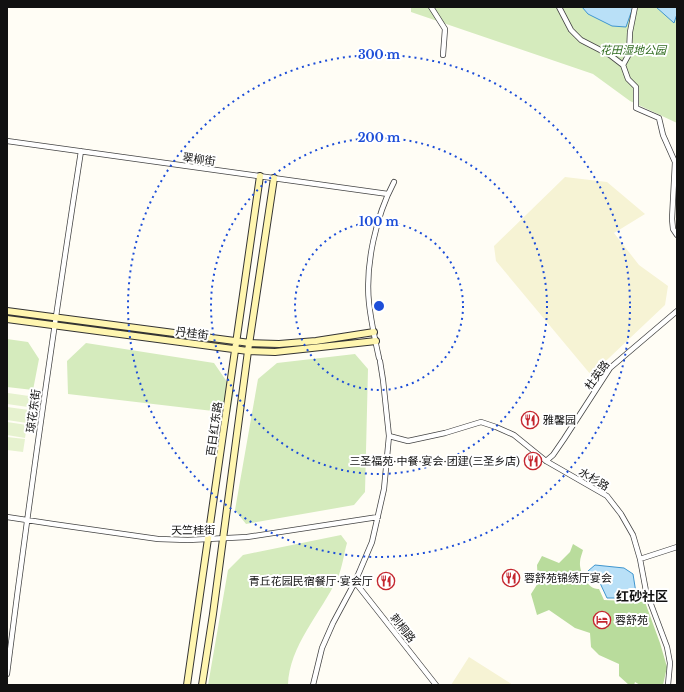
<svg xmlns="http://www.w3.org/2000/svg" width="684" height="692" font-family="'Libre Baskerville','Noto Sans SC',serif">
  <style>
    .farmland { fill: #f6f3d4 }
    .green { fill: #d5ebbd }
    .forest { fill: #b9dc9c }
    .pitch { fill: #e6f2cf }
    .water { fill: #b9e0f7; stroke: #3f96cf }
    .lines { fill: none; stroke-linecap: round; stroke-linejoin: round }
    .street-casing { stroke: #444; stroke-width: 6 }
    .secondary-casing { stroke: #333; stroke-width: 8 }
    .street { stroke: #fff; stroke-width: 4.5 }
    .secondary { stroke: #fff6b0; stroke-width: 6 }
    .ring { fill: none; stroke: #1d4ed8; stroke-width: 2; stroke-dasharray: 2 4 }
    .labels { text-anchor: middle; stroke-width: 4; stroke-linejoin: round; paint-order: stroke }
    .park-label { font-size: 11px; font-style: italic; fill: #2f6b1f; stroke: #fff }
    .street-label { font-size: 11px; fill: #111; stroke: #fff }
    .poi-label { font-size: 11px; fill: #111; stroke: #fff; text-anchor: start }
    .quarter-label { font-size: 13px; font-weight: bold; fill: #111; stroke: #fff }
    .centre { fill: #1d4ed8; stroke: #fff; stroke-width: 2 }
    .ring-label { font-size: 12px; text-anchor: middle; font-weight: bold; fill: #1d4ed8; stroke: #fff; stroke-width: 4; stroke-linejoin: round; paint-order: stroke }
  </style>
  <rect width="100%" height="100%" fill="#fffdf5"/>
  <path class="farmland" d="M 565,177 L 607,182 L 645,214 L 614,233 L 639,265 L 668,286 L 665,305 L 591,375 L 496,261 L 494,246 Z
    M 469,657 L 513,685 L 451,685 Z"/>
  <path class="green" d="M 411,7 L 677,7 L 677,123 L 630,101 L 593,74 L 411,12 Z
    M 7,339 L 28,342 L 39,359 L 33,390 L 7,387 Z
    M 86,343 L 214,363 L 234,392 L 230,413 L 68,394 L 67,361 Z
    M 355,354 L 368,369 L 365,492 L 354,505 L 246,524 L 235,510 L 258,379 L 277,363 Z
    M 341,535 L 347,543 C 344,553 342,570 337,579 C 321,613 289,646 288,685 L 208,685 L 228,570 L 243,555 Z"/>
  <path class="forest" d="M 573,544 L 583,550 C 582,554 580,558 580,562 C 579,572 588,590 599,589 L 604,600 L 645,602 L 660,643 L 667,667 L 663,685 L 640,685 L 635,682 L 634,685 L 629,685 L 619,676 L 619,664 L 599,655 L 591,647 L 590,633 L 575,628 L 549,610 L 537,615 L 531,594 L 538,583 L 537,565 L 542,556 L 559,563 L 570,552 Z"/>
  <path class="pitch" d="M 8,393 L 29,396 L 28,407 L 7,404 Z
    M 7,407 L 29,410 L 27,423 L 7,420 Z
    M 7,422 L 27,425 L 25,438 L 7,435 Z
    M 7,437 L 25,439 L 23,452 L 7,450 Z"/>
  <path class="water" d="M 582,7 L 633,7 L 626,27 L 612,26 L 588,14 Z
    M 656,7 L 677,7 L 677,14 L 674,23 Z
    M 595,565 L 624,568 L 633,574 L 636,593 L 630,598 L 607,598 L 600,583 L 588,580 L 588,571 Z"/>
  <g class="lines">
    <defs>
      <path id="street" d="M 431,7 L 445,29 L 443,55
        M 559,7 L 571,30 L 581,40 L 610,55 L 623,65 L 628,79 L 636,87 L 636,108 L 659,118 L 663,135 L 675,162 L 672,219 L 673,229 L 677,235
        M 623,65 L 629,54 L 630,32 L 635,7
        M 7,141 L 388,194
        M 379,358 C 375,340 371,321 369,303 C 365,265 376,216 394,182
        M 389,436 L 408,441 L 445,433 L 481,422 L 496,427 L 514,435 L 546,461 L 607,496 L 621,514 L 633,535 L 640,559 L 646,591 L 667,647 L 670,663 L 668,685
        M 546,461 L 553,455 L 564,439 L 610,368 L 677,311
        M 7,517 L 53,524 L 158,539 L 188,540 L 247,537 L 378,517
        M 640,559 L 677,547
        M 355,582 L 436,685
        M 7,674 C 29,500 54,325 81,151
        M 313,685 L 322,648 L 333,623 L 355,582 L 372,542 L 384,489 L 389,436 L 383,380 L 380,361"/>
      <path id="secondary" d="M 7,311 L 250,343 L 279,344 L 316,341 L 374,332
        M 7,319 L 248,351 L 275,352 L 376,341
        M 187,685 L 260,176
        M 202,685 L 213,614 L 248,351 L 274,178"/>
    </defs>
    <use href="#street" class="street-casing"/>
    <use href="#secondary" class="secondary-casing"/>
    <use href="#street" class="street"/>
    <use href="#secondary" class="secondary"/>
  </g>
  <g class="ring">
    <circle cx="379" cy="306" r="84"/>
    <circle cx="379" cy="306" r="168"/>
    <circle cx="379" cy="306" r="251"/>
  </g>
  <defs>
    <symbol id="restaurant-ring" viewBox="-11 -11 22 22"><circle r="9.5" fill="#fff" stroke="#c4262e" stroke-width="1.5"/><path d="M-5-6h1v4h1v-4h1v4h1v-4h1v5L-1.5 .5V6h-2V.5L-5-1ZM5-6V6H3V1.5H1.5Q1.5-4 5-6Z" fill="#c4262e"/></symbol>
    <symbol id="hotel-ring" viewBox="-11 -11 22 22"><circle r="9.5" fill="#fff" stroke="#c4262e" stroke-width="1.5"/><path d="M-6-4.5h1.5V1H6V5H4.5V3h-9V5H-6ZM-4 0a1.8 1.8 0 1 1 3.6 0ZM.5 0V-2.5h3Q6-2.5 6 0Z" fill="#c4262e"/></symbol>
  </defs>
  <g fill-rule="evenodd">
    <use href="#restaurant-ring" x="520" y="410" width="20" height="20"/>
    <use href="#restaurant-ring" x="523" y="451" width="20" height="20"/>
    <use href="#restaurant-ring" x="501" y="568" width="20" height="20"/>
    <use href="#restaurant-ring" x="376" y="571" width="20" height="20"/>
    <use href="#hotel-ring" x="592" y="610" width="20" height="20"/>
  </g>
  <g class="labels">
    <g class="park-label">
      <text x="633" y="54">花田湿地公园</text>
    </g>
    <g class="street-label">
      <text transform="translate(199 159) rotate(8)" y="4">翠柳街</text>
      <text transform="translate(192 333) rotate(8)" y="4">丹桂街</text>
      <text transform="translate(597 375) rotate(-54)" y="4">杜英路</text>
      <text transform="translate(33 411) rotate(-82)" y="4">琼花东街</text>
      <text transform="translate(214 429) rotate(-82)" y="4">百日红东路</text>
      <text transform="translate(594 479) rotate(31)" y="4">水杉路</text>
      <text x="193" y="534">天竺桂街</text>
      <text transform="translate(403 628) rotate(52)" y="4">刺桐路</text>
    </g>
    <g class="poi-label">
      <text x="543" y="424">雅馨园</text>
      <text x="520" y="465" text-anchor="end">三圣福苑·中餐·宴会·团建(三圣乡店)</text>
      <text x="524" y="582">蓉舒苑锦绣厅宴会</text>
      <text x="373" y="585" text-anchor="end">青丘花园民宿餐厅·宴会厅</text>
      <text x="615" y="624">蓉舒苑</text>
    </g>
    <g class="quarter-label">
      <text x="642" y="601">红砂社区</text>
    </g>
  </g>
  <circle cx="379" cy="306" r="6" class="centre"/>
  <g class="ring-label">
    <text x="379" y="59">300 m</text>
    <text x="379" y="142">200 m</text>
    <text x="379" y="226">100 m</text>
  </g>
  <rect width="684" height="692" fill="none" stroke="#111111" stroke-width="16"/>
</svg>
